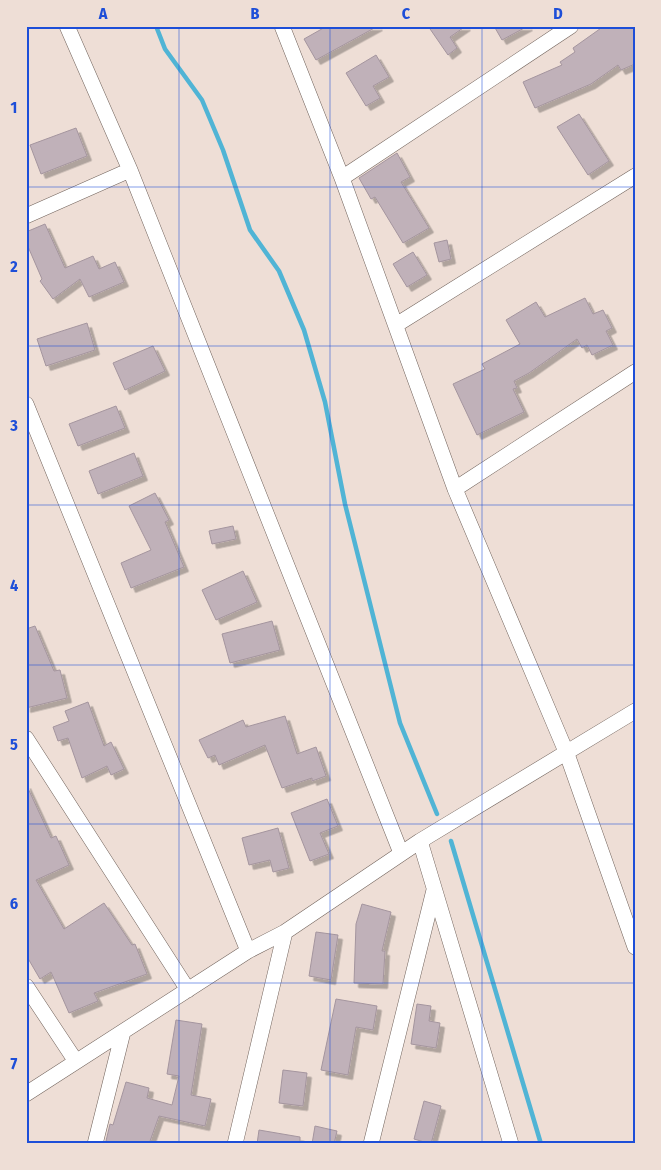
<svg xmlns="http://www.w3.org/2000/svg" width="661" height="1170" font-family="'Fira Sans Condensed',sans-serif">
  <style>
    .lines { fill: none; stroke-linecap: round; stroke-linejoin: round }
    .stream { stroke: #50b4d5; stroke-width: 4.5 }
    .building { fill: #c0b1b9; stroke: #a4959e; filter: url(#shadow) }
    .minor-casing { stroke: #72645d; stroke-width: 16 }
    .minor { stroke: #fff; stroke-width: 15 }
    .grid { fill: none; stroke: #1d4ed8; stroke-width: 1; stroke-opacity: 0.55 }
    .neatline { fill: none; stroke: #1d4ed8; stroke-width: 2 }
    .grid-label { font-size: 16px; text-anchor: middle; font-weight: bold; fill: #1d4ed8 }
  </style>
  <defs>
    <filter id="shadow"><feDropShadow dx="4.5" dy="4.5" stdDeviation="0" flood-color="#0004"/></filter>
  </defs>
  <rect width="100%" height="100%" fill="#eeded6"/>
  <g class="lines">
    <path class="stream" d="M 156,26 L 165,49 L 202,100 L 223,150 L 250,230 L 279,271 L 304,330 L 325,402 L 345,504 L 400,723 L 437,814
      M 451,841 L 541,1144"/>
  </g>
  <path class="building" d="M 327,26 L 378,26 L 316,60 L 304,39 Z
    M 428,26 L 466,26 L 450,37 L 457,48 L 448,55 Z
    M 494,26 L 528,26 L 502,40 Z
    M 604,26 L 635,26 L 635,64 L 621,70 L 618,65 L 591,84 L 535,108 L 523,82 L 562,65 L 560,62 L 575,52 L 573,48 Z
    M 376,55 L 389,77 L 373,86 L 380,98 L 366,106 L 346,73 Z
    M 579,114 L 609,161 L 588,175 L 557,127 Z
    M 76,128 L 87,156 L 41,174 L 30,145 Z
    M 397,153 L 410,177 L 401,182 L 429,228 L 403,243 L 375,197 L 371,199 L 359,178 Z
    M 45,224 L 65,268 L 93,256 L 99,269 L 115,262 L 124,282 L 89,297 L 80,279 L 53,299 L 40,281 L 42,279 L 26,242 L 26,232 Z
    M 447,240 L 451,259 L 439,262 L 434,243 Z
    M 413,252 L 427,275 L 407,287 L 393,264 Z
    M 585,298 L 593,314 L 603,310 L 612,328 L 606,331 L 613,345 L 592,355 L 587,345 L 582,348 L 577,339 L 529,373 L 514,381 L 517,388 L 513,389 L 524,412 L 477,435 L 453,384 L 485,369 L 482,364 L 520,344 L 506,320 L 536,302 L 545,317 Z
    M 87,323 L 95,350 L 46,366 L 37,339 Z
    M 153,346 L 165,371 L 125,390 L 113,363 Z
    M 116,406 L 125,428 L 78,446 L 69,424 Z
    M 134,453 L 143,476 L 98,494 L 89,471 Z
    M 155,493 L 169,520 L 165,522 L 184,567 L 131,588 L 121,563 L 151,550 L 129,506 Z
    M 233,526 L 236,539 L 212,544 L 209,531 Z
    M 243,571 L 257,602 L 216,620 L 202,590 Z
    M 272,621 L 280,650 L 230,663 L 222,634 Z
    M 35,626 L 54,671 L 60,670 L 67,698 L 26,708 L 26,629 Z
    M 88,702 L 104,746 L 111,742 L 124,769 L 111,775 L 107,766 L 82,778 L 68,738 L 58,741 L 53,727 L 69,721 L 65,711 Z
    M 285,716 L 297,754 L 316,747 L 326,776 L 312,781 L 312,778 L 282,788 L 265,745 L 219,765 L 215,755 L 208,758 L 199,740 L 243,720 L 246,727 Z
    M 26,784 L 51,838 L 56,836 L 69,865 L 36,880 L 64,929 L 104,903 L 132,945 L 135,944 L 147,974 L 94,993 L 98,1001 L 69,1013 L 51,972 L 40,979 L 26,955 Z
    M 327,799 L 338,826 L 320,833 L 329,854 L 310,861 L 291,813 Z
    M 278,828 L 289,868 L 273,872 L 270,860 L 249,865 L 242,838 Z
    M 362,904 L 391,912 L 382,951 L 385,951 L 383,984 L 354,983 L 356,924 Z
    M 316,932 L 338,935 L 331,980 L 309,976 Z
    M 336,999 L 377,1006 L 373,1030 L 356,1027 L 348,1075 L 321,1070 Z
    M 417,1004 L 431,1006 L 429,1021 L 440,1023 L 436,1048 L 411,1044 Z
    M 176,1020 L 202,1024 L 191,1095 L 211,1099 L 205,1126 L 159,1116 L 149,1144 L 116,1144 L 106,1141 L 110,1124 L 113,1125 L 126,1082 L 149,1088 L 147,1098 L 172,1105 L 179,1076 L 167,1074 Z
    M 283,1070 L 307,1073 L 303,1106 L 279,1103 Z
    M 424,1101 L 441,1106 L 431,1144 L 414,1139 Z
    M 315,1126 L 337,1131 L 334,1144 L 312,1144 Z
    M 259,1130 L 300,1137 L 300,1144 L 257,1144 Z"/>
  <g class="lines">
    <defs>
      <path id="minor" d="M 67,26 L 130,170 L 401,853
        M 282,26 L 342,178 L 455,489 L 567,754 L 635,947
        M 342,178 L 571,26
        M 26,216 L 130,170
        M 396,325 L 635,176
        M 26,404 L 248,951
        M 455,489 L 635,372
        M 26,738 L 188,990
        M 420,841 L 511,1144
        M 26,986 L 75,1060
        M 26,1094 L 248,951 L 285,932 L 420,841 L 635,711
        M 95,1144 L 123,1032
        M 235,1144 L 285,932
        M 371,1144 L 434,890"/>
    </defs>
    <use href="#minor" class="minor-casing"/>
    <use href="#minor" class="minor"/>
  </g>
  <path class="grid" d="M 179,26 L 179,1144M 330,26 L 330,1144M 482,26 L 482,1144M 26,187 L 635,187M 26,346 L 635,346M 26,505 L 635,505M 26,665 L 635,665M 26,824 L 635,824M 26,983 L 635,983"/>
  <rect width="661" height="1170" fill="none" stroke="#eeded6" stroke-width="55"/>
  <rect x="28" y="28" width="606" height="1114" class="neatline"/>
  <g class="grid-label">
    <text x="103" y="19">A</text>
    <text x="255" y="19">B</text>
    <text x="406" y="19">C</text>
    <text x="558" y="19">D</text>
    <text x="14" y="113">1</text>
    <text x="14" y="272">2</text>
    <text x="14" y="431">3</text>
    <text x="14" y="591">4</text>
    <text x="14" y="750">5</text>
    <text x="14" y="909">6</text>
    <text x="14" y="1069">7</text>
  </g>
</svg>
